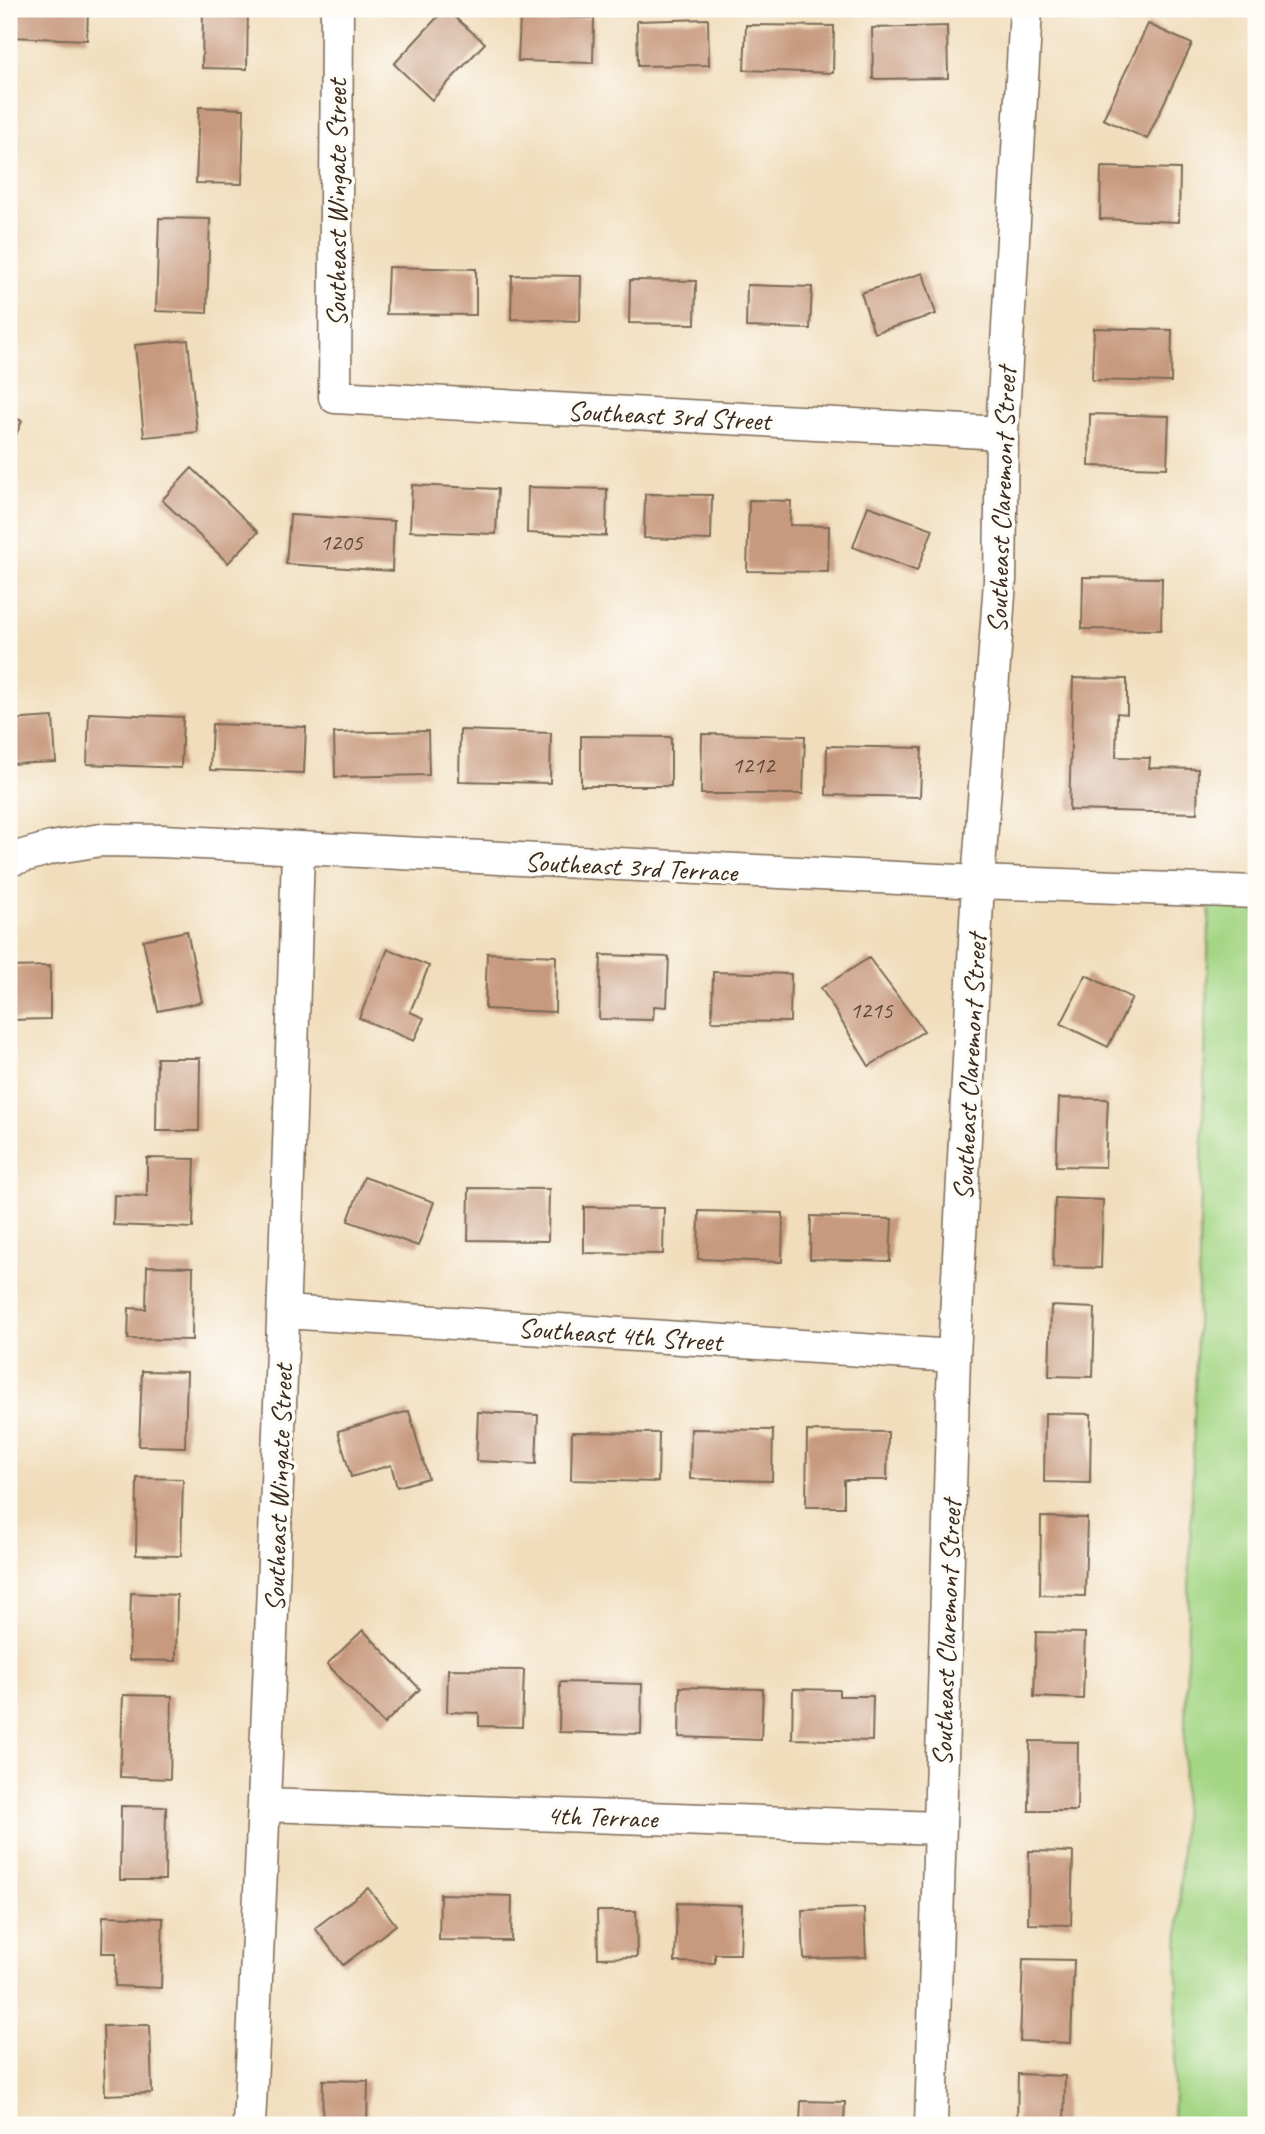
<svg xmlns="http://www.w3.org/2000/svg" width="1265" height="2134" font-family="Caveat,sans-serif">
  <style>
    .green { fill: #a4d685; stroke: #708052; stroke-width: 2 }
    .building { fill: #c7997e }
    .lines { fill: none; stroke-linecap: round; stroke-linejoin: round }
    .minor-casing { stroke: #7b6955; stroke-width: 35 }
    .minor { stroke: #fff; stroke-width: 32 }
    .labels { text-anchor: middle; stroke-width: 7; stroke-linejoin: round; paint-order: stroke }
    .number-label { font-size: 24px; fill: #5e4636 }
    .street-label { font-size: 28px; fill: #3b2a1e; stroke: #fdfcf7 }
  </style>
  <rect width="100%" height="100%" fill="#fdfcf7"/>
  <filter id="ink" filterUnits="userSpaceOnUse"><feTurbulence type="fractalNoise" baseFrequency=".0143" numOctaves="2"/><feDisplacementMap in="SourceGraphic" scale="14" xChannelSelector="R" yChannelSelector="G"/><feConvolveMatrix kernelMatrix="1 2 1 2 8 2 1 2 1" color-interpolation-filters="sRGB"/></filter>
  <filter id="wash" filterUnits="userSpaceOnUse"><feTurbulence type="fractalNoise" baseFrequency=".00686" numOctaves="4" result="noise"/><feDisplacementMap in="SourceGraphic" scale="28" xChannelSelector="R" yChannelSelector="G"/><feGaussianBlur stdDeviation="1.57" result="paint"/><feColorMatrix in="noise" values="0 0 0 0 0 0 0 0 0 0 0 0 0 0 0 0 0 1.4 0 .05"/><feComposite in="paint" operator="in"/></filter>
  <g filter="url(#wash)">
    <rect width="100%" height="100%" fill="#f1ddbc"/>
    <path class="green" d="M 1210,891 L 1256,892 L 1256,2125 L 1173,2125 Z"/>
    <g id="blocks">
      <path class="building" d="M 10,9 L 88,9 L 87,40 L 9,37 Z
        M 203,9 L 248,9 L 247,69 L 202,68 Z
        M 445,9 L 485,43 L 432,100 L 394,64 Z
        M 520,16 L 594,18 L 593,63 L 518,61 Z
        M 708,19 L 709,65 L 638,66 L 637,21 Z
        M 1148,24 L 1192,44 L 1147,139 L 1103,119 Z
        M 746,25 L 834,26 L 833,73 L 744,70 Z
        M 947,26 L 948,78 L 873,79 L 872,28 Z
        M 199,107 L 244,109 L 242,184 L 196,183 Z
        M 1101,167 L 1180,169 L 1179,222 L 1100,219 Z
        M 159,218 L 210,219 L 207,313 L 156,311 Z
        M 388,267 L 476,269 L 476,315 L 386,314 Z
        M 923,273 L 936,314 L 874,333 L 861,293 Z
        M 512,275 L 581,276 L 580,321 L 511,319 Z
        M 630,280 L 696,281 L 695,324 L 629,323 Z
        M 747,285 L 812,287 L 810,329 L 746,327 Z
        M 9,312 L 17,330 L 9,334 Z
        M 1094,328 L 1172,330 L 1171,382 L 1092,380 Z
        M 188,340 L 197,432 L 144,437 L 135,345 Z
        M 1090,414 L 1169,416 L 1167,468 L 1089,466 Z
        M 9,415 L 22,421 L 9,451 Z
        M 192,468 L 258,532 L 228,563 L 162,500 Z
        M 412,485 L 498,489 L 496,534 L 410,531 Z
        M 528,487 L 607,489 L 606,536 L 527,533 Z
        M 645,494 L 712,495 L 711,540 L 644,538 Z
        M 749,500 L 791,501 L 790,525 L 829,526 L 828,572 L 747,571 Z
        M 868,506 L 933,529 L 917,571 L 853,547 Z
        M 290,515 L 394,521 L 392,571 L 286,564 Z
        M 1083,577 L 1162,578 L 1161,630 L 1082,629 Z
        M 1073,678 L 1127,679 L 1127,714 L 1117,713 L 1116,757 L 1150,758 L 1149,768 L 1198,769 L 1197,813 L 1069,810 Z
        M 89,713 L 183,717 L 181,768 L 87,764 Z
        M 53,717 L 56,762 L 9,764 L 9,720 Z
        M 212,724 L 306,727 L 304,773 L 210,770 Z
        M 460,730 L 551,733 L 550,783 L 459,781 Z
        M 428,731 L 429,775 L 335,777 L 334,733 Z
        M 702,734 L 805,736 L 803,794 L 701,794 Z
        M 581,736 L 671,737 L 671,786 L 581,786 Z
        M 827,746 L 922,748 L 920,797 L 826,795 Z
        M 187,931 L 202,1002 L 158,1011 L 143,940 Z
        M 388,949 L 429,966 L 410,1012 L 424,1018 L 414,1041 L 359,1018 Z
        M 487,953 L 556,956 L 555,1012 L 485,1009 Z
        M 601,955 L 669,957 L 667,1007 L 654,1006 L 653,1020 L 599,1019 Z
        M 869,958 L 924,1031 L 869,1066 L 821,988 Z
        M 50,966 L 50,1019 L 9,1020 L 9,967 Z
        M 713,972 L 791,974 L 790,1022 L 712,1021 Z
        M 1086,975 L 1132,998 L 1108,1047 L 1061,1024 Z
        M 157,1058 L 200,1058 L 199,1131 L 156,1131 Z
        M 1059,1098 L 1108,1099 L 1105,1167 L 1056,1166 Z
        M 147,1158 L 195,1159 L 193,1228 L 113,1225 L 114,1195 L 147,1196 Z
        M 364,1177 L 434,1202 L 418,1246 L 348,1221 Z
        M 469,1188 L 549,1189 L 548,1241 L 468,1240 Z
        M 1055,1198 L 1103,1200 L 1101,1268 L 1053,1267 Z
        M 584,1207 L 664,1208 L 663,1254 L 584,1253 Z
        M 699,1211 L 783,1213 L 782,1262 L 698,1259 Z
        M 811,1216 L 892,1219 L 890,1261 L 810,1259 Z
        M 147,1266 L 193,1267 L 192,1340 L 128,1339 L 129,1308 L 146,1309 Z
        M 1051,1306 L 1095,1308 L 1093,1377 L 1049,1376 Z
        M 142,1371 L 187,1372 L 185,1447 L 139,1446 Z
        M 409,1411 L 428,1478 L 397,1487 L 391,1465 L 351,1477 L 338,1431 Z
        M 478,1412 L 538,1415 L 536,1464 L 476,1461 Z
        M 1045,1413 L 1091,1414 L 1090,1483 L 1044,1482 Z
        M 691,1429 L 773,1430 L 772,1481 L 690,1479 Z
        M 807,1431 L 888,1432 L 887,1480 L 844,1480 L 844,1507 L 806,1507 Z
        M 572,1432 L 659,1433 L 658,1482 L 571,1480 Z
        M 137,1478 L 183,1479 L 181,1556 L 136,1555 Z
        M 1041,1517 L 1087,1518 L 1085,1596 L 1040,1595 Z
        M 131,1593 L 177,1595 L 176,1661 L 129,1660 Z
        M 363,1630 L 420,1689 L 384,1724 L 327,1664 Z
        M 1036,1632 L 1085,1633 L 1083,1699 L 1034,1697 Z
        M 448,1669 L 524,1670 L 522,1727 L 479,1726 L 479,1713 L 447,1712 Z
        M 560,1682 L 642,1684 L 641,1734 L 559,1732 Z
        M 680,1687 L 763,1689 L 761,1740 L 679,1737 Z
        M 793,1689 L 839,1690 L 839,1696 L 873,1696 L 872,1741 L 792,1739 Z
        M 123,1695 L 172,1696 L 170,1779 L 120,1777 Z
        M 1030,1741 L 1078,1742 L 1077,1811 L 1029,1811 Z
        M 121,1806 L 166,1807 L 165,1880 L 120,1880 Z
        M 1029,1851 L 1073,1852 L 1071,1925 L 1028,1924 Z
        M 368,1888 L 396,1925 L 343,1965 L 315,1928 Z
        M 440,1894 L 512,1896 L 511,1941 L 439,1940 Z
        M 677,1903 L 742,1905 L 740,1954 L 715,1954 L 715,1963 L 675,1962 Z
        M 864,1908 L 866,1957 L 804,1959 L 802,1910 Z
        M 597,1911 L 636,1911 L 637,1957 L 598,1958 Z
        M 103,1916 L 163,1918 L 161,1988 L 115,1986 L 116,1953 L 102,1953 Z
        M 1023,1959 L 1074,1960 L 1071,2043 L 1020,2041 Z
        M 150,2025 L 152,2093 L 105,2095 L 103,2026 Z
        M 1018,2074 L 1065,2076 L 1064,2125 L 1017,2125 Z
        M 323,2080 L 368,2081 L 367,2125 L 322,2125 Z
        M 801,2101 L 845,2102 L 844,2125 L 800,2125 Z"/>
    </g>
  </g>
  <g filter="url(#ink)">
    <use href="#blocks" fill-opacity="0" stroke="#7b6955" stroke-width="2"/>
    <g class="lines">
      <defs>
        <path id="minor" d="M 337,9 L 335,397 L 1002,433
          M 9,860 L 51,848 L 101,840 L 162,841 L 978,882 L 1256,892
          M 285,1312 L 954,1356
          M 265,1805 L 940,1828
          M 249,2125 C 270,1700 286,1275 298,850
          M 931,2125 L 954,1356 L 978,882 L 1000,581 L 1002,433 L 1026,9"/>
      </defs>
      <use href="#minor" class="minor-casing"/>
      <use href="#minor" class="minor"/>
    </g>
  </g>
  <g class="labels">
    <g class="number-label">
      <text x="341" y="550">1205</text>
      <text x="753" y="773">1212</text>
      <text x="871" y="1018">1215</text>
    </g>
    <g class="street-label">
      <text transform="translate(336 203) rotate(-90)" y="10">Southeast Wingate Street</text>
      <text transform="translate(669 415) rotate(3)" y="10">Southeast 3rd Street</text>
      <text transform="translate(1001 500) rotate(-88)" y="10">Southeast Claremont Street</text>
      <text transform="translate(631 866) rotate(3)" y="10">Southeast 3rd Terrace</text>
      <text transform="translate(969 1067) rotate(-87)" y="10">Southeast Claremont Street</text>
      <text transform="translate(620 1334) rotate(4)" y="10">Southeast 4th Street</text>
      <text transform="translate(278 1488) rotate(-88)" y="10">Southeast Wingate Street</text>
      <text transform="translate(946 1633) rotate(-88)" y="10">Southeast Claremont Street</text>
      <text transform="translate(602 1816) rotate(2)" y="10">4th Terrace</text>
    </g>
  </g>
  <rect width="1265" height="2134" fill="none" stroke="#fdfcf7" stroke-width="35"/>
</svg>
